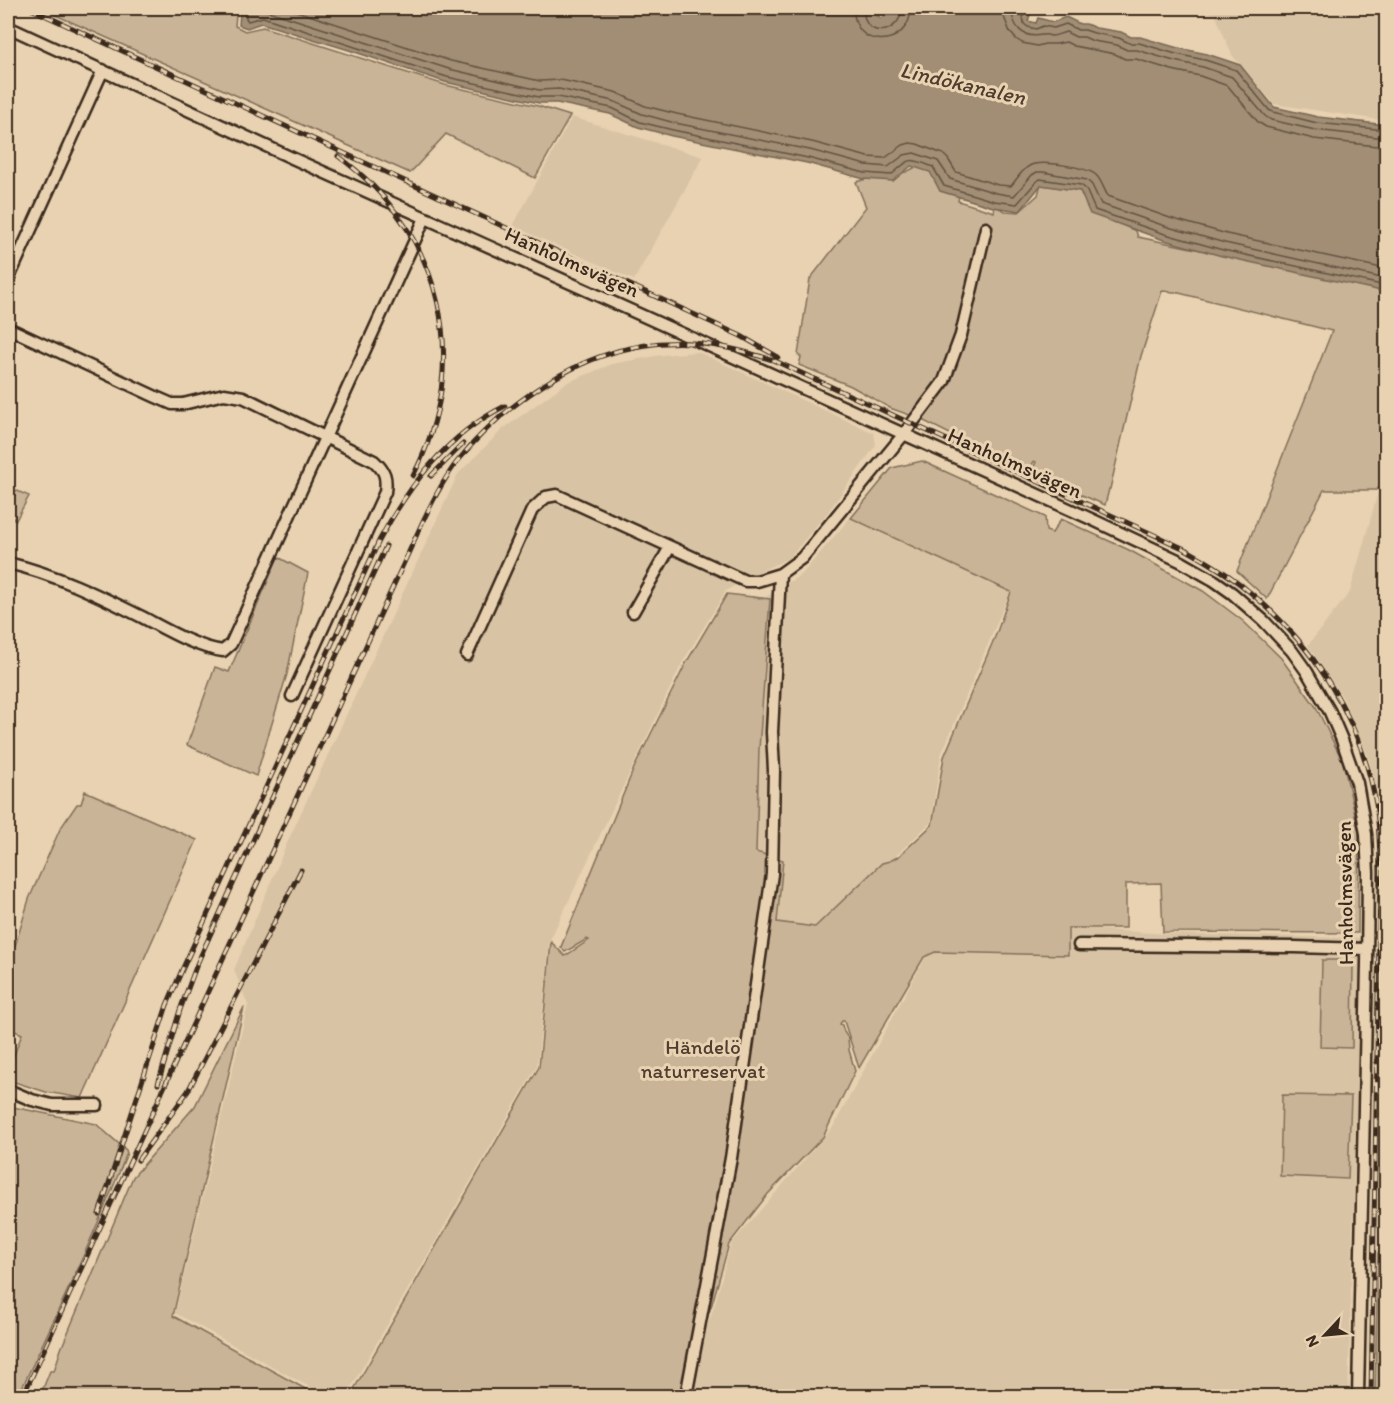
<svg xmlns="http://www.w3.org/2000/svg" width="1394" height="1404" font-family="Itim,sans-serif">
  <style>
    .built { fill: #d8c3a4 }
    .green { fill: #c9b497; stroke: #826f5a; stroke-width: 1.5 }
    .water { fill: #a18e75; stroke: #786652; stroke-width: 1.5 }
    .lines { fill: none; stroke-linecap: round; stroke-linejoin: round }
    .shore { stroke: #645241; stroke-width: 1.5 }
    .street-casing { stroke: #3b2a1e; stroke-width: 15 }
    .street { stroke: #e8d2b1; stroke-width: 10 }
    .rail-casing { stroke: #3b2a1e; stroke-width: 5 }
    .rail { stroke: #e8d2b1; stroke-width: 3; stroke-dasharray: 9; stroke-linecap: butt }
    .labels { text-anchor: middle; stroke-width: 6; stroke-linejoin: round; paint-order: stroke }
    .street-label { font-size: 21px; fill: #3b2a1e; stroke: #e8d2b1 }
    .park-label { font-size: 21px; fill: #503f30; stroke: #e8d2b1 }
    .water-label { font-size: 22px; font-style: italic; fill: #4f3e2f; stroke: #e8d2b1 }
  </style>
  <rect width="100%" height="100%" fill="#e8d2b1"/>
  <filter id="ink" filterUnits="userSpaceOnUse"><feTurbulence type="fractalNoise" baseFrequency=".0167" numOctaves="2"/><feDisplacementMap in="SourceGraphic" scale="12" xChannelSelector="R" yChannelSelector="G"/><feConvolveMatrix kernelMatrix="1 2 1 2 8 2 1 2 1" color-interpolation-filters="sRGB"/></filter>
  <g filter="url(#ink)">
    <path class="built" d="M 1186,8 L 1386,8 L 1386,121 L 1274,104 L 1232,55 L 1215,14 Z
      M 572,117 L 703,157 L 634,280 L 513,226 Z
      M 698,352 L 874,433 L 876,445 L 828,512 L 789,558 L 750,576 L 726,591 L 682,663 L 550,940 L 537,1066 L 346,1396 L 326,1396 L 175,1313 L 248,1005 L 234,970 L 288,841 L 458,474 L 503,429 L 566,383 L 612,364 L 661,355 Z
      M 1386,486 L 1386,786 L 1377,789 L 1368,756 L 1343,698 L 1308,645 L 1350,592 L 1378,492 Z
      M 850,518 L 1010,592 L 941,755 L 931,822 L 817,931 L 772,926 L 752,855 L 756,749 L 766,597 L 802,574 Z
      M 1064,927 L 1166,934 L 1361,938 L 1348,1396 L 690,1396 L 698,1351 L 715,1304 L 731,1244 L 833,1127 L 932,945 Z"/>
    <path class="green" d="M 40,8 L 223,8 L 236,14 L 235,26 L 245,31 L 263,27 L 445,85 L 538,106 L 570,116 L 535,178 L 446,134 L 410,173 Z
      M 922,164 L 959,196 L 958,201 L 994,212 L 995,206 L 1005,211 L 1019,212 L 1038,195 L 1041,183 L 1085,192 L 1093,213 L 1136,231 L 1138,237 L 1386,288 L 1386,482 L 1376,490 L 1324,490 L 1267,599 L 1237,571 L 1332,331 L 1175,292 L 1162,291 L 1141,356 L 1110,489 L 1109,489 L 1105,505 L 1031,473 L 1036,462 L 1034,461 L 1028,473 L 918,418 L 890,408 L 851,386 L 799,365 L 801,357 L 798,355 L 810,279 L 866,207 L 856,182 L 873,177 L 906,172 Z
      M 922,461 L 1045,517 L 1046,531 L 1052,533 L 1061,519 L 1129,550 L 1203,591 L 1243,621 L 1281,658 L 1316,707 L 1343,762 L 1359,832 L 1358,933 L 1163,932 L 1161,883 L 1126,884 L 1126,928 L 1068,928 L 1068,955 L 935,952 L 924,957 L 859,1068 L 844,1021 L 842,1021 L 840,1024 L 842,1025 L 844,1032 L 848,1038 L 849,1050 L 855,1071 L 823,1137 L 768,1194 L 729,1244 L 712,1304 L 695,1352 L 688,1396 L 350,1396 L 539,1067 L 551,942 L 565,956 L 589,940 L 587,939 L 565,952 L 561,947 L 634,768 L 686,663 L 727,594 L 770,599 L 759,749 L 756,852 L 783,860 L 777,922 L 815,927 L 882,863 L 890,861 L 899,856 L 932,825 L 944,757 L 997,632 L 1011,592 L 851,518 L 892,468 Z
      M 8,487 L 29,496 L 16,520 L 8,516 Z
      M 278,557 L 308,573 L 287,674 L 256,776 L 187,745 L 215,667 L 229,672 Z
      M 85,791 L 197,840 L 82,1098 L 46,1092 L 8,1080 L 8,1062 L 11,1063 L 22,1034 L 8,1028 L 8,957 L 16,943 L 29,899 L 60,829 L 77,804 L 81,804 Z
      M 1386,953 L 1386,1396 L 1375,1396 L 1378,1253 L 1380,1252 L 1382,1226 Z
      M 1322,960 L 1346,960 L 1353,963 L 1352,1048 L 1320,1047 Z
      M 244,1007 L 173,1316 L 318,1396 L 40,1396 L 50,1371 L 54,1371 L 61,1349 L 133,1177 L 195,1106 Z
      M 1282,1095 L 1351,1096 L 1348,1179 L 1280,1176 Z
      M 13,1107 L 96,1124 L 126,1150 L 127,1153 C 94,1236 56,1316 18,1396 L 8,1396 L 8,1128 Z"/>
    <path class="water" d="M 229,8 L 877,8 L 878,16 L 881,18 L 887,15 L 891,8 L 1017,8 L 1031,12 L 1028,21 L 1036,23 L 1038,18 L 1053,22 L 1066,17 L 1080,24 L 1086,24 L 1096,28 L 1121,32 L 1131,37 L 1140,37 L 1178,48 L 1207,54 L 1240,65 L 1274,107 L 1318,117 L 1386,125 L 1386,292 L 1222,256 L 1164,240 L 1090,214 L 1080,191 L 1041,185 L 1020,211 L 993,207 L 940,191 L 930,172 L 911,166 L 893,181 L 864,179 L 807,163 L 672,136 L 638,127 L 610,114 L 557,103 L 539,103 L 445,82 L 349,50 L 261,23 L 247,28 L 239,25 L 240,13 Z"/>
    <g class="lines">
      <path class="shore" d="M 243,8 L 246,12 L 246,18 L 248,21 L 263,17 L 447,77 L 539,97 L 558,97 L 612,108 L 640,122 L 673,130 L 808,158 L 865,173 L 891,175 C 911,159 907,156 933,167 L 944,186 L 994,201 L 1017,204 L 1036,182 L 1040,179 L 1081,185 L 1086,189 L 1095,210 L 1165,234 L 1223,250 L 1386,286
        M 252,8 L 254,10 L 265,10 L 449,69 L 539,90 L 559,89 L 613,101 L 642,114 L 675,123 L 810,150 L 866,165 L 888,167 L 904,155 L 914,153 L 938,161 L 950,179 L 996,193 L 1014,196 L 1032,175 L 1037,172 L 1043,172 L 1087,180 L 1092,185 L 1101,204 L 1168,227 L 1225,243 L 1386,279
        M 287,8 L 451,61 L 540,81 L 561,80 L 615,92 L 645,106 L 677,114 L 812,142 L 868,157 L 885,158 L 903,145 L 910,143 L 917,144 L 943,154 L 948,159 L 956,172 L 998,185 L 1011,186 C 1017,179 1022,169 1031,165 C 1042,160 1087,167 1096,175 C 1102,181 1104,190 1108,196 L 1170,218 L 1227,234 L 1386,269
        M 854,8 C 852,51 910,49 911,8
        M 864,8 C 861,39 900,37 902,8
        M 1002,8 L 1004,17 L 1010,32 L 1016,39 L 1022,43 L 1037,46 L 1045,44 L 1056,44 L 1066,42 L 1074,46 L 1115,54 L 1125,59 L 1136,59 L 1172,70 L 1200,76 L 1228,86 L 1258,122 L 1266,127 L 1314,139 L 1386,147
        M 1011,8 C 1013,27 1022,39 1042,35 C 1050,34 1044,35 1052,36 C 1057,36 1061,33 1066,32 L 1076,37 L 1084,37 L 1093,41 L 1117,45 L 1127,50 L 1137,50 L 1174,61 L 1203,67 L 1232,77 L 1265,116 L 1271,120 L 1315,130 L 1386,138
        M 1019,8 L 1020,12 L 1023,16 L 1024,24 L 1028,27 L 1036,29 L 1043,26 L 1054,28 L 1066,24 L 1078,30 L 1085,30 L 1094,33 L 1119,38 L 1129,43 L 1139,43 L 1176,54 L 1205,60 L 1236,70 L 1269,110 L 1273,112 L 1317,123 L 1386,130"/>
      <defs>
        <path id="street" d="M 8,27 L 292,158 L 588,291 L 1091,519 L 1180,561 L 1215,581 L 1232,593 L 1264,621 L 1292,651 L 1307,672 L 1330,712 L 1342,740 L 1357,783 L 1366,834 L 1368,873 L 1367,964 L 1358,1396
          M 8,280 L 103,70
          M 8,328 L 156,397 L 172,404 L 183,404 L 224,394 L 243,397 L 374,461 C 385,471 387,477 385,492 L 292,696
          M 8,563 C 55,574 98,595 142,617 C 165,629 197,648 223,651 L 231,644 L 425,218
          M 633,612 L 670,547
          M 467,655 L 532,510 L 546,497 L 557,495 L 745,581 L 757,581 L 780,574 L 802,558 L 904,434 L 944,381 L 961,335 L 986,228
          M 1079,945 L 1295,947 L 1367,949
          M 8,1090 L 32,1100 L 52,1105 L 97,1105
          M 686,1396 L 731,1158 L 772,874 L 774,770 L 772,732 L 780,574"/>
      </defs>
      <use href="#street" class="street-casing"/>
      <use href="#street" class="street"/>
      <defs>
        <path id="rail" d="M 29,8 L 741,336 L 778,357
          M 338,156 C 443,232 473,361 413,476
          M 431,476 L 463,444
          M 158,1084 L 180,1010 L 197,964 L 386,546
          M 138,1160 L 188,1091 L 301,870
          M 99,1214 L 167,1005 L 182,970 L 379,541 C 409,485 447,435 505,406
          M 23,1396 L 423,521 C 433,500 443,480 457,462 C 475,439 496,419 519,402 C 571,363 627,339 693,343 C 721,345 746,352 773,360 L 1187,550 C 1205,560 1223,571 1240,584 C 1310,639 1360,715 1376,804 C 1380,829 1380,855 1380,881 L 1371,1396"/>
      </defs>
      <use href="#rail" class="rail-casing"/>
      <use href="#rail" class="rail"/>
    </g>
  </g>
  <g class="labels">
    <g class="street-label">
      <text transform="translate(572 262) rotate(24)" y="7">Hanholmsvägen</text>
      <text transform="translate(1015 463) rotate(24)" y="7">Hanholmsvägen</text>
      <text transform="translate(1345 893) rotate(-91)" y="7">Hanholmsvägen</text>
    </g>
    <g class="park-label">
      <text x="703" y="1054">Händelö<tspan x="703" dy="24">naturreservat</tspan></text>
    </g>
    <g class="water-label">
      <text transform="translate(963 83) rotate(13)" y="8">Lindökanalen</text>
    </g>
  </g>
  <rect width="1394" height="1404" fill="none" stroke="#e8d2b1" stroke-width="30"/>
  <rect x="15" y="15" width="1364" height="1374" fill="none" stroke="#3b2a1e" stroke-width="2" filter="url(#ink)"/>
  <g transform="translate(1325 1335) rotate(244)" stroke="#e8d2b1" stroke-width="4.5" paint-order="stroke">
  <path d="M0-4.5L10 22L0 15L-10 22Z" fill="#3b2a1e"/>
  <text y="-9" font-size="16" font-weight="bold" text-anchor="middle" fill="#3b2a1e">N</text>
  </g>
</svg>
